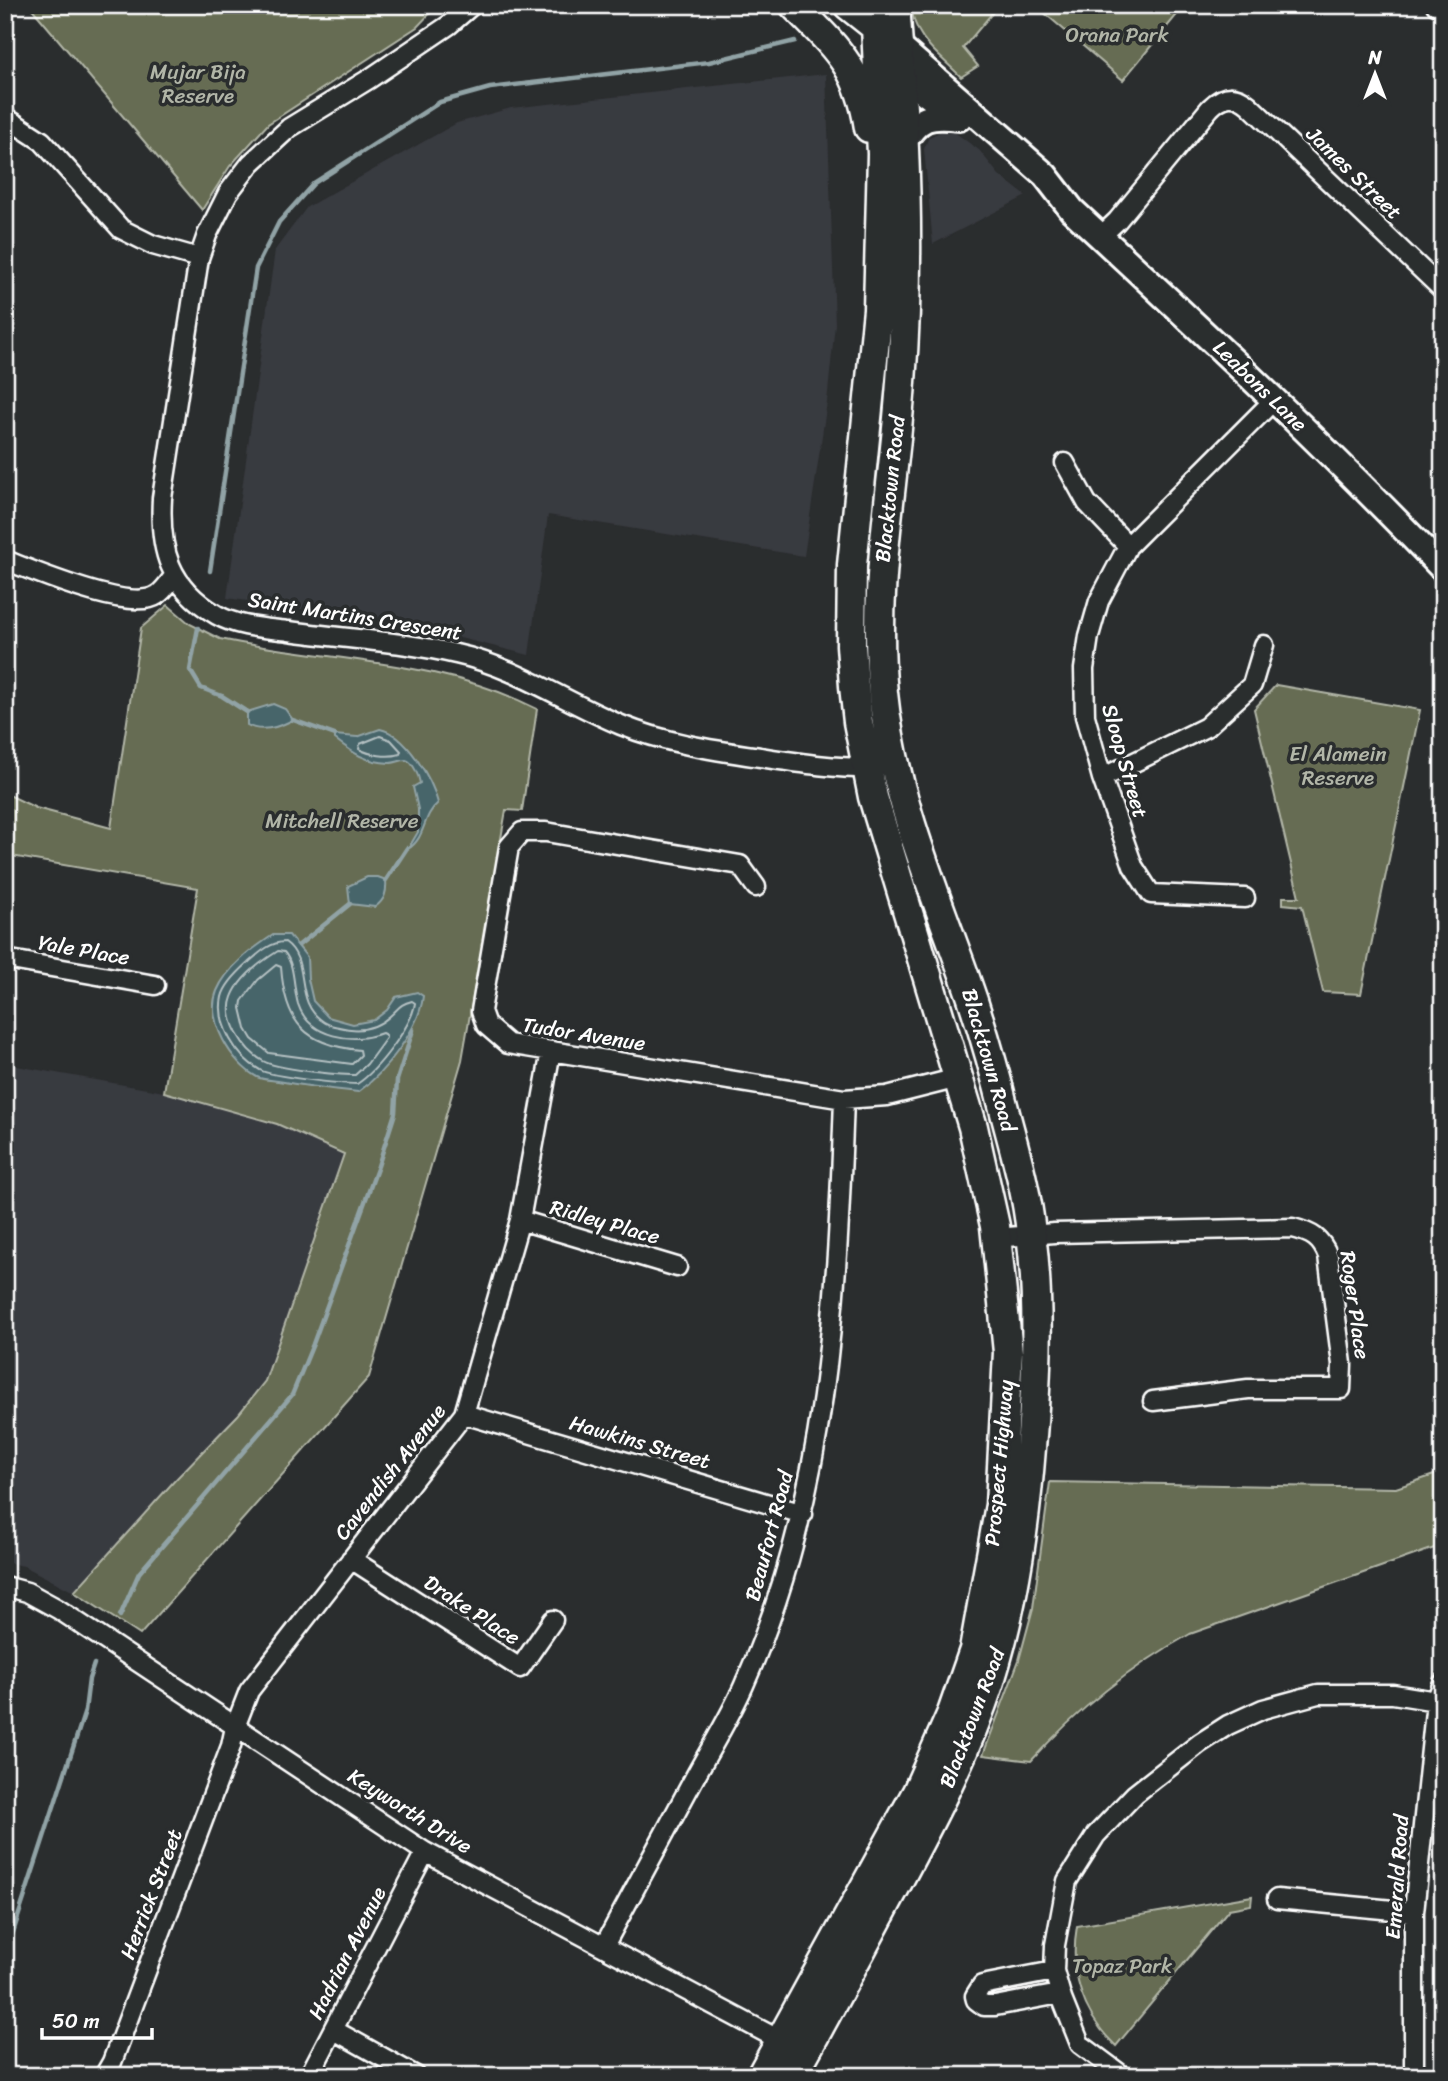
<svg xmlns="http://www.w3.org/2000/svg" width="1448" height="2081" font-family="Sriracha,sans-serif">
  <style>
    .built { fill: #393a40 }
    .green { fill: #666c52; stroke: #b2b6a8; stroke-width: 2 }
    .water { fill: #47656a; stroke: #91a3a6; stroke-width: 2 }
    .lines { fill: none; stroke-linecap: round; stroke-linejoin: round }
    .shore { stroke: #b5c1c3; stroke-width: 2 }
    .stream { stroke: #91a3a6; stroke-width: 4.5 }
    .street-casing { stroke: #fff; stroke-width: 23 }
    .secondary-casing { stroke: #fff; stroke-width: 30 }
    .primary-casing { stroke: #fff; stroke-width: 33 }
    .street { stroke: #2a2d2e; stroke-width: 18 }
    .secondary { stroke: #2a2d2e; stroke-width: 24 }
    .primary { stroke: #2a2d2e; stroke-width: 28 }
    .labels { text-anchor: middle; stroke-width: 7; stroke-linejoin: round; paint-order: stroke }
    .park-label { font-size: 21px; fill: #b2b6a8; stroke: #2a2d2e }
    .street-label { font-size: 21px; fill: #fff; stroke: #2a2d2e }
  </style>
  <rect width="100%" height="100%" fill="#2a2d2e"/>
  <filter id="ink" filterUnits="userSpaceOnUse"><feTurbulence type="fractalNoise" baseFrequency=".0143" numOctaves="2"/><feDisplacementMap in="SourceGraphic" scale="14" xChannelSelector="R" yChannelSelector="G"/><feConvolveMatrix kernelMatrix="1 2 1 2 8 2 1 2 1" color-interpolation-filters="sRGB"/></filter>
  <g filter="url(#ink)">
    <path class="built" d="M 826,74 L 835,324 L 827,402 L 804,556 L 548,515 L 529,655 L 403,624 L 227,598 L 275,250 L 307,207 L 457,123 L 511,108 Z
      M 942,131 L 954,132 L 979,150 L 999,175 L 1026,196 L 933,244 L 924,149 L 929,137 Z
      M 5,1064 L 164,1092 L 277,1124 L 345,1154 L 265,1381 L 238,1415 L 177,1478 L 74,1592 L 24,1566 L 5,1562 Z"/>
    <path class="green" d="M 29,5 L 438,5 L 417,27 L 268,124 L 230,166 L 202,210 Z
      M 911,5 L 999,5 L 963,48 L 978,66 L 961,77 C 939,54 914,40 911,5 Z
      M 1035,5 L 1185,5 L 1123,80 Z
      M 168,605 L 190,624 L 220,639 C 324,661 442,659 537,709 L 522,811 L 506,810 L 462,1060 L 369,1377 L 140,1635 L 74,1592 L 177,1478 L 238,1415 L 265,1381 L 344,1154 L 277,1124 L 164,1092 L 198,888 L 5,855 L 5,793 L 36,808 L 111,828 L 141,628 Z
      M 1276,685 L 1420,710 L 1361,994 L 1323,992 L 1302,906 L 1283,904 L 1283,897 L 1299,897 L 1254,709 Z
      M 1443,1472 L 1443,1545 L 1190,1634 C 1129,1668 1078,1709 1031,1761 L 983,1755 L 1019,1660 L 1033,1608 L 1050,1482 L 1396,1488 Z
      M 1252,1896 L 1251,1905 L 1229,1909 L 1116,2046 C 1082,2014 1069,1972 1077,1926 Z"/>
    <path class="water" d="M 273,704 L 285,709 L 293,720 C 279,727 261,733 247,725 L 247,712 Z
      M 380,729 C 406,734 432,779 438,803 C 422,816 426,838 408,849 L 418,832 L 418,809 L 413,787 L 420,783 C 419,777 413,761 406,760 C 401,760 395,763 390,763 C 365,762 353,753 335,739 L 335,735 L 357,737 Z
      M 367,877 L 378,877 L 386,880 C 387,892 385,900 375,907 L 350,904 L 348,886 Z
      M 273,935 L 289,935 L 307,957 L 308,979 L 313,1001 L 328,1017 L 353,1024 L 374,1020 L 387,1010 L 396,997 L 417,992 L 423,996 C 420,1028 384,1074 358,1092 C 331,1089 305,1086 278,1081 C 272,1080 263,1080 257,1077 C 232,1064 205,1020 217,991 C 227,967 252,949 273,935 Z"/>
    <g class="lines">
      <path class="shore" d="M 380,736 L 391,740 L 401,751 L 400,754 C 388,758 370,755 359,749 L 360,744 Z
        M 285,942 C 312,961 292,1002 324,1022 C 328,1025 335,1026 339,1027 C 358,1032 376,1029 390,1016 C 399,1008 400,1004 412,1001 L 415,1003 C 412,1026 377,1071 357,1084 C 341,1084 272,1077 260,1070 C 236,1057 216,1024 222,997 C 225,984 239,971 248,963 C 259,953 270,942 285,942 Z
        M 278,951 L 284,952 C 295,964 293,987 298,1004 C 309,1038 353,1044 382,1033 L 386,1035 L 386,1038 L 367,1064 L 355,1075 C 339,1075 276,1069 263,1061 C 244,1050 223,1020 232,997 C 239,978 262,961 278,951 Z
        M 276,965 L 281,967 C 285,1022 304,1045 360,1050 L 361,1055 L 352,1064 L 269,1053 L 252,1039 L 246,1029 L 241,1008 L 242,1001 L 258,980 Z"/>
      <path class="stream" d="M 911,11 L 917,5
        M 210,571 L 256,268 L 279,222 L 314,183 L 440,102 L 490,88 L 709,62 L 795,41
        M 198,628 L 190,670 L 201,688 L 222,696 L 247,712
        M 293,720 L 335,735
        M 386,880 L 407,848
        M 299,945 L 350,904
        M 120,1616 L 139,1573 L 292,1395 L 313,1344 L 378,1166 L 395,1113 L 397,1080 L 413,1030
        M 5,1957 L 85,1711 L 89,1679 L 94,1664"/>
      <defs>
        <path id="street" d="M 472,5 L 449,25 L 369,79 L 289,128 L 251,163 L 228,193 L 207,235 L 199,258 L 162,498 C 159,550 169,587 217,615 C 238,627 265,628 289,631 C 344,639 402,641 456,654 C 516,667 565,702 621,725 C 665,743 713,750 760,757 C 799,763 837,769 876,768
          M 1436,5 L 1443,6
          M 5,117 L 42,141 L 121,229 L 153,245 L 199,258
          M 1101,236 L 1117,221 L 1210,108 C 1223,95 1235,93 1249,105 L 1443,290
          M 1065,463 L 1087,503 L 1128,546
          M 5,560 C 34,571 131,613 157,595 C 164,591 170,581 175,575
          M 1102,778 L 1206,727 L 1252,685 L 1264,645
          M 756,887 L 740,865 L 546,832 L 522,832 L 509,847 L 481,1011 L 486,1025 L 508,1044 L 844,1099 L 887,1096 L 958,1078
          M 1245,898 L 1151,894 L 1133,866 L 1102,778 L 1085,716 L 1084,669 L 1089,636 L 1099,601 L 1128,546 L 1275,399
          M 5,959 L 155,985
          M 520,1220 L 677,1267
          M 996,1238 L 1054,1233 L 1293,1228 C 1312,1233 1321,1238 1328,1256 L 1342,1364 L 1341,1389 L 1248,1389 L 1153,1401
          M 464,1414 L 803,1514
          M 351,1559 L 520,1668 L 553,1620
          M 5,1586 L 27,1592 L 58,1609 L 425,1852 L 789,2045
          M 1277,1899 L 1414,1912
          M 604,1946 C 635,1888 666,1831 697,1773 C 713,1744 731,1715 744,1685 C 828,1496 837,1302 844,1099
          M 1054,1971 L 982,1985 L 975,1996 L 976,2000 L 984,2006 L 995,2006 L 1060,1994
          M 334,2030 L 416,2076
          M 104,2076 L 112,2062 L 231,1746 L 235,1727 L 249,1691 L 464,1414 L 520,1220 L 551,1051
          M 309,2076 L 425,1852
          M 1123,2076 L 1080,2044 L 1062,1999 L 1054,1971 L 1055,1945 L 1067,1881 L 1096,1835 L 1135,1794 L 1200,1743 L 1228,1725 L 1263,1709 L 1318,1694 L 1393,1694 L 1436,1701
          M 1414,2076 L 1414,1912 L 1436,1701 L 1443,1683"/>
        <path id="secondary" d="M 898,46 L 1045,175 L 1072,210 C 1198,327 1324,444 1443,569
          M 901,75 L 955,115
          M 903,143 C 919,117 929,114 959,118"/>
        <path id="primary" d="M 794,5 C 835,47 860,67 869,128
          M 848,5 L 887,36
          M 761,2076 L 917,1792 L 952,1713 L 974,1650 L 1000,1505 L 1008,1352 L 995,1226 L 973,1127 L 873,797 L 858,722 L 854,686 L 851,645 L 852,565 L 878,310 L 882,154 L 875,5
          M 792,2076 C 822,2023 851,1969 880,1915 C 921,1839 963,1763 990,1681 C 1014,1606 1025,1527 1031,1448 C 1037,1377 1040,1304 1031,1233 C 1027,1193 1016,1155 1006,1117 C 994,1068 980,1019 963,972 C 930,880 893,792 883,693 C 872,585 894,489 901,382 C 911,256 905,131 895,5"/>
      </defs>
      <use href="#street" class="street-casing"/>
      <use href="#secondary" class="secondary-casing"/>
      <use href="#primary" class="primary-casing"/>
      <use href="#street" class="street"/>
      <use href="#secondary" class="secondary"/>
      <use href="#primary" class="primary"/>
    </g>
  </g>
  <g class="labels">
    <g class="park-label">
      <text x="1117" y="42">Orana Park</text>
      <text x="198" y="79">Mujar Bija<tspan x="198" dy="24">Reserve</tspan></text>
      <text x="1338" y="761">El Alamein<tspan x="1338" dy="24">Reserve</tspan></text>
      <text x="342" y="828">Mitchell Reserve</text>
      <text x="1122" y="1973">Topaz Park</text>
    </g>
    <g class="street-label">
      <text transform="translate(1354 173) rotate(44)" y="7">James Street</text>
      <text transform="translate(1260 386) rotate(44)" y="7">Leabons Lane</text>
      <text transform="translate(890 489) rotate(-84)" y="7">Blacktown Road</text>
      <text transform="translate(355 616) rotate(9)" y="7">Saint Martins Crescent</text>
      <text transform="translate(1125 761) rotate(74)" y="7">Sloop Street</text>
      <text transform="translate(84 950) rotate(10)" y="7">Yale Place</text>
      <text transform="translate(584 1034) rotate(9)" y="7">Tudor Avenue</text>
      <text transform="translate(989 1060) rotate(74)" y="7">Blacktown Road</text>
      <text transform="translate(605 1222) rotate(16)" y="7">Ridley Place</text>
      <text transform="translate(1355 1305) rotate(82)" y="7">Roger Place</text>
      <text transform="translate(640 1442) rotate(16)" y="7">Hawkins Street</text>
      <text transform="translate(999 1463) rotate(-85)" y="7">Prospect Highway</text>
      <text transform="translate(390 1472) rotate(-52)" y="7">Cavendish Avenue</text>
      <text transform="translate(769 1536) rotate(-75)" y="7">Beaufort Road</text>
      <text transform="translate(472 1610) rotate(33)" y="7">Drake Place</text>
      <text transform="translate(972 1718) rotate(-69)" y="7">Blacktown Road</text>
      <text transform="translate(410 1811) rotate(32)" y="7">Keyworth Drive</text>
      <text transform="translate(1397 1877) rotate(-86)" y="7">Emerald Road</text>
      <text transform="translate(151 1894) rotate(-69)" y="7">Herrick Street</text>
      <text transform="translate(347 1953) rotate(-63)" y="7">Hadrian Avenue</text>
    </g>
  </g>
  <rect width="1448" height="2081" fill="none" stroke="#2a2d2e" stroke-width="28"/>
  <rect x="14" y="14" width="1420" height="2053" fill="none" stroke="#fff" stroke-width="2.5" filter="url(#ink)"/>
  <g transform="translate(1375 74)" stroke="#2a2d2e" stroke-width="5" paint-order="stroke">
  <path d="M0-5L12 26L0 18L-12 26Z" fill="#ffffff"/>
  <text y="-10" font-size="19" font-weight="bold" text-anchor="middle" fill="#ffffff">N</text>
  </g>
  <path d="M42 2028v10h110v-10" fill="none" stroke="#ffffff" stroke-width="3.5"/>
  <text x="52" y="2028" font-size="21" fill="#ffffff" stroke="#2a2d2e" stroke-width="5" paint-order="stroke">50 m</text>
</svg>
